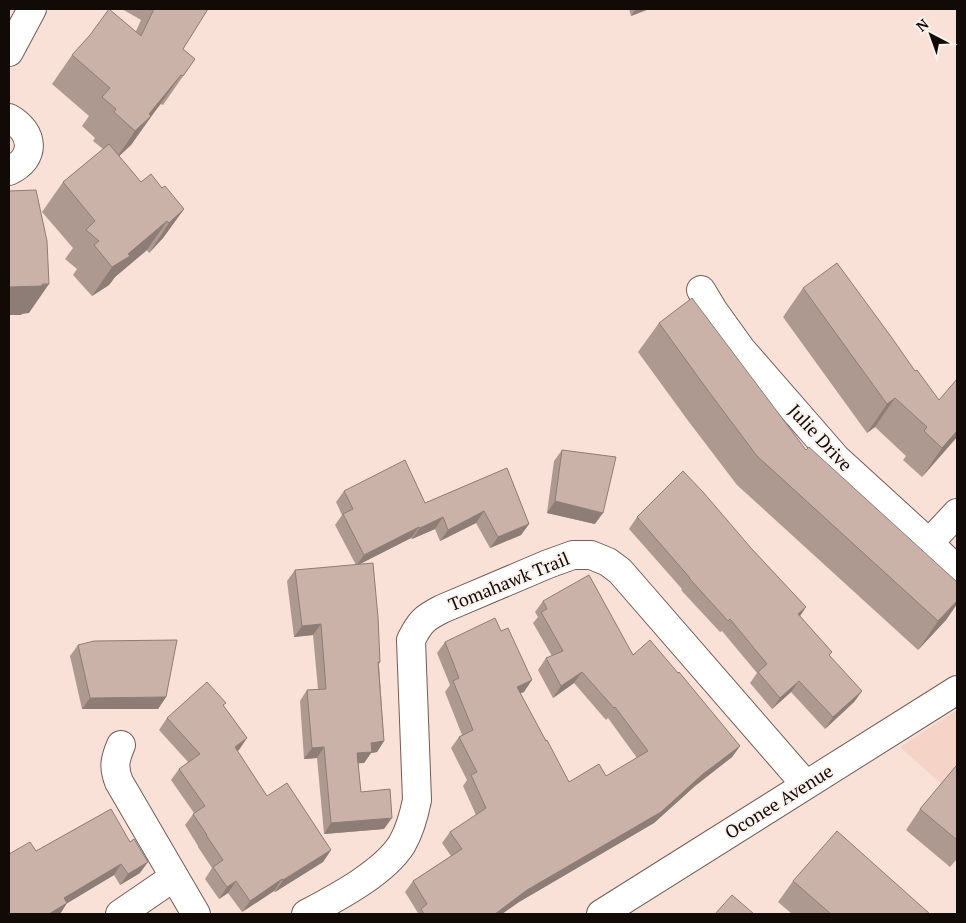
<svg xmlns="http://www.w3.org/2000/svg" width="966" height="923" font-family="'PT Serif',serif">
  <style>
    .built { fill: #f5d4c7 }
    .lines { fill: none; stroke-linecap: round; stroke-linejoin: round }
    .minor-casing { stroke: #725c54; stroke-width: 30 }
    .minor { stroke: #fff; stroke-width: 28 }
    .wall { fill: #ae9990 }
    .shaded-wall { fill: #8d7d76 }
    .building { fill: #cab2a8; stroke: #8d7d76 }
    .labels { text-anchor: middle; stroke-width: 4; stroke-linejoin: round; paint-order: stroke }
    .street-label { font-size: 18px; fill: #120a07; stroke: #fcf2ed }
  </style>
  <rect width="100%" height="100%" fill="#fae1d7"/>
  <path class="built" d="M 957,710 L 957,798 L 900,747 Z"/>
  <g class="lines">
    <defs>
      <path id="minor" d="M 9,52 L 32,9
        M 9,118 C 34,132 37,158 9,171
        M 701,290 L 713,310 L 741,349 L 836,458 L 929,543 L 957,570
        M 929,543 L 957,513
        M 121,745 C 115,759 113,767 119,782 L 196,914
        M 120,914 L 174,877
        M 306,914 C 336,898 384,873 402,844 C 410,830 414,815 417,800 L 411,640 C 420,622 424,618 442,609 L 548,564 L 573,555 L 591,555 L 608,562 L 620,571 L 806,785
        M 601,914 L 957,690"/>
    </defs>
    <use href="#minor" class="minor-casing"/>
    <use href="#minor" class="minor"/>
  </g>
  <path class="wall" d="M 122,9 L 208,9 L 183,49 L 195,59 L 163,105 L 161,104 L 150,117 L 131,145 L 119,156 L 141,182 L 162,188 L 184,209 L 163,238 L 149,253 L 147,250 L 115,277 L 109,285 L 92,296 L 73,275 L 77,269 L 65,259 L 73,248 L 42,212 L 63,182 L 103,149 L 93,141 L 95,138 L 82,126 L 89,116 L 52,84 L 72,55 L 136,31 L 141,20 Z
    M 629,9 L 649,9 L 631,16 Z
    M 803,288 L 957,437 L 922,477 L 903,460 L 906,456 L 875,427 L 867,433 L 783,317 Z
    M 659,323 L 957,582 L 957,604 L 946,620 L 918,650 L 737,485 L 689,422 L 638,352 Z
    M 562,450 L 595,524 L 547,513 L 554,461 Z
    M 507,468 L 529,524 L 521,535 L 490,548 L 476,523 L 440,541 L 435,529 L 412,539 L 411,538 L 360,564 L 380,662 L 379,664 L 384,741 L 377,752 L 371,753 L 364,763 L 358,763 L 361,792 L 384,829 L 324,834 L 317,758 L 304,759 L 300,701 L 307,690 L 318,689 L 313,635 L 294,637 L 287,581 L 295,570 L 356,565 L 335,525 L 342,515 L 336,502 L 344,491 L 425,503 Z
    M 637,517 L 751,548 L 806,607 L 800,616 L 832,652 L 829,656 L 862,691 L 854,702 L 825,729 L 791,692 L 772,709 L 750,683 L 757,673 L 722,631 L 720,632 L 681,590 L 682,589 L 629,529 Z
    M 543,601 L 633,655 L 740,746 L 732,757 L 695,786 L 654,823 L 519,902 L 502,914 L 417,914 L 418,913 L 405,892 L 413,881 L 451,856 L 442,843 L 450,832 L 476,815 L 463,786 L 467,780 L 451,748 L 459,737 L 462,735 L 445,692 L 450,685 L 437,653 L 445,642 L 524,692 L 520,693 L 546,741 L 569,782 L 606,776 L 637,758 L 608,718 L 606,720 L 574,683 L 553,698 L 538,670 L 546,658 L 552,656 L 533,623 L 538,617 L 535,612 Z
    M 78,645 L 166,697 L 158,709 L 82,709 L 70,656 Z
    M 223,706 L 247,738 L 237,751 L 267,796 L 331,850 L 323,862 L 275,892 L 274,891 L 242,912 L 228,893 L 219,899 L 205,879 L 212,868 L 198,847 L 198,846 L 185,825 L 194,813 L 171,780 L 179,769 L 188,762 L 159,730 L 167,718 Z
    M 957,767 L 957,859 L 950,867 L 906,830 L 920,809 Z
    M 111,809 L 140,873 L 120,885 L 114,875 L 67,903 L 60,914 L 9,914 L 36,851 Z
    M 793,881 L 930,914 L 792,914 L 778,902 Z"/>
  <path class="shaded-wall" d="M 636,9 L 649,9 L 631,16 Z
    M 181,75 L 131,145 L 115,160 L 135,131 Z
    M 184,209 L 163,238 L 149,253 L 169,223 Z
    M 167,221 L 147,250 L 115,277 L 109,285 L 92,296 L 112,267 Z
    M 49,284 L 29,313 L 22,314 L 21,315 L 9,315 L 9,287 Z
    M 895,398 L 875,427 L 867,433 L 887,404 Z
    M 957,431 L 957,437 L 922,477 L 942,448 Z
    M 555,501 L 603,513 L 595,524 L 547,513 Z
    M 484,511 L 476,523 L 440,541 L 448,530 Z
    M 443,517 L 435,529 L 412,539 L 420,528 Z
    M 529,524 L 521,535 L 490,548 L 498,537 Z
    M 419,527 L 411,538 L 356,566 L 364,555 Z
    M 957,601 L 957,604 L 946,620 L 918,650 L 938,621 Z
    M 806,607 L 798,619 L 798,614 Z
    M 321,624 L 313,635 L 294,637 L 302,626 Z
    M 582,672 L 574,683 L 553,698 L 561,686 Z
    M 532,680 L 524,692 L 509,698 L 517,687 Z
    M 799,681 L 791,692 L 772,709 L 780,698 Z
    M 862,691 L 854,702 L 825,729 L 833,717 Z
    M 166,697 L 158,709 L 82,709 L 90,698 Z
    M 247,738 L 239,750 L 227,758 L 235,747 Z
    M 384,741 L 377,752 L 371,753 L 364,763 L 349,764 L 357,753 L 371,743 Z
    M 740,746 L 732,757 L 695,786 L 654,823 L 519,902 L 502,914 L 495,914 L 527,890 L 703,774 Z
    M 324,747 L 317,758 L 304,759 L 312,748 Z
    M 392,818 L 384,829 L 324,834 L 331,823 Z
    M 331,850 L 323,862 L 275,892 L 283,880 Z
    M 148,862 L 140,873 L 120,885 L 128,874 Z
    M 121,864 L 114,875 L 56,910 L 64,898 Z
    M 282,879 L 274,891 L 242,912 L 250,901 Z
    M 236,881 L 228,893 L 219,899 L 227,887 Z
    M 67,903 L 60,914 L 49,914 Z"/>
  <path class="building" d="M 109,9 L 141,36 L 154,9 L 208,9 L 183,49 L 195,59 L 183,76 L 181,75 L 149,114 L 151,116 L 135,131 L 114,112 L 116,109 L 102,97 L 110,88 L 72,55 L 90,35 Z
    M 109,144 L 141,182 L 151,174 L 162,188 L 165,186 L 184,209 L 169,223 L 167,221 L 128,254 L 130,256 L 112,267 L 94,245 L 99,241 L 86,230 L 95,221 L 63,182 Z
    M 36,190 L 47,241 L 49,284 L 42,284 L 42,286 L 9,287 L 9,191 Z
    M 837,263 L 892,338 L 915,371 L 917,370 L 939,400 L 957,379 L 957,431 L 942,448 L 924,431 L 927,427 L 895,398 L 887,404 L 803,288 Z
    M 692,298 L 806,450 L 809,447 L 957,582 L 957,601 L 938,621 L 757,456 L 709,392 L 659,323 Z
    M 562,450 L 616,457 L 603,513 L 555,501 Z
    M 405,460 L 425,503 L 507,468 L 529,524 L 498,537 L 484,511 L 448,530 L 443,517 L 420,528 L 419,527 L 364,555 L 343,514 L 353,509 L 344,491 Z
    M 683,471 L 703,492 L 751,548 L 806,607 L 798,614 L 832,652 L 829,655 L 862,691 L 833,717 L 799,681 L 780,698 L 758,672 L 767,664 L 730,619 L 728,621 L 689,578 L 690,578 L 637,517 Z
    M 373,563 L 378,617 L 380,662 L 378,662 L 384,741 L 371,743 L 372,752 L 357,753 L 361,792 L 390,789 L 392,818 L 331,823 L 324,747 L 312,748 L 307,690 L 326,689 L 321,624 L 302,626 L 295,570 Z
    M 589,575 L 633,655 L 650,640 L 678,673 L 679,672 L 740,746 L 703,774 L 661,812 L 527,890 L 495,914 L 424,914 L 421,909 L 427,904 L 413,881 L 462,849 L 450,832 L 486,808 L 471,775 L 477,772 L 459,737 L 473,730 L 453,681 L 459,678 L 445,642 L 495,618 L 501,631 L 508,628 L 532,680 L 517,687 L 546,741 L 547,740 L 569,782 L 599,764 L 606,776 L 648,751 L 615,707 L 614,708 L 582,672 L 561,686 L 546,658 L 563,651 L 541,612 L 547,609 L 543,601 Z
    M 177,640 L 166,697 L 90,698 L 78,645 L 94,641 Z
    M 207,682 L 226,703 L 223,705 L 247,738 L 235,747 L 267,796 L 287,783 L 331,850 L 283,880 L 282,879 L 250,901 L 236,881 L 227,887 L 213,867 L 223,860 L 206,835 L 207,835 L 193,814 L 205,806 L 179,769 L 200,754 L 167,718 Z
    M 956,766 L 957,767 L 957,840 L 920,809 Z
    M 111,809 L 130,842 L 134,839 L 148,862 L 128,874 L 121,864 L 64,898 L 67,903 L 49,914 L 9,914 L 9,854 L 30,842 L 36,851 Z
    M 837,831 L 930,914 L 831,914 L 793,881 Z
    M 732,895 L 754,914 L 715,914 Z"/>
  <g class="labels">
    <g class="street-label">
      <text transform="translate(820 438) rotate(47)" y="6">Julie Drive</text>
      <text transform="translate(509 582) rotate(-22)" y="6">Tomahawk Trail</text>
      <text transform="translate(779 802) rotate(-32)" y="6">Oconee Avenue</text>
    </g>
  </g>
  <rect width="966" height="923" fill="none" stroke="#120a07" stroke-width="20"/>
  <g transform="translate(931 35) rotate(319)" stroke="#fcf2ed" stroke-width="4" paint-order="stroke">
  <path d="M0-4L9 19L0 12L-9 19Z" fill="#120a07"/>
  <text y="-8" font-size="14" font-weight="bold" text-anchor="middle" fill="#120a07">N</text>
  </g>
</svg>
